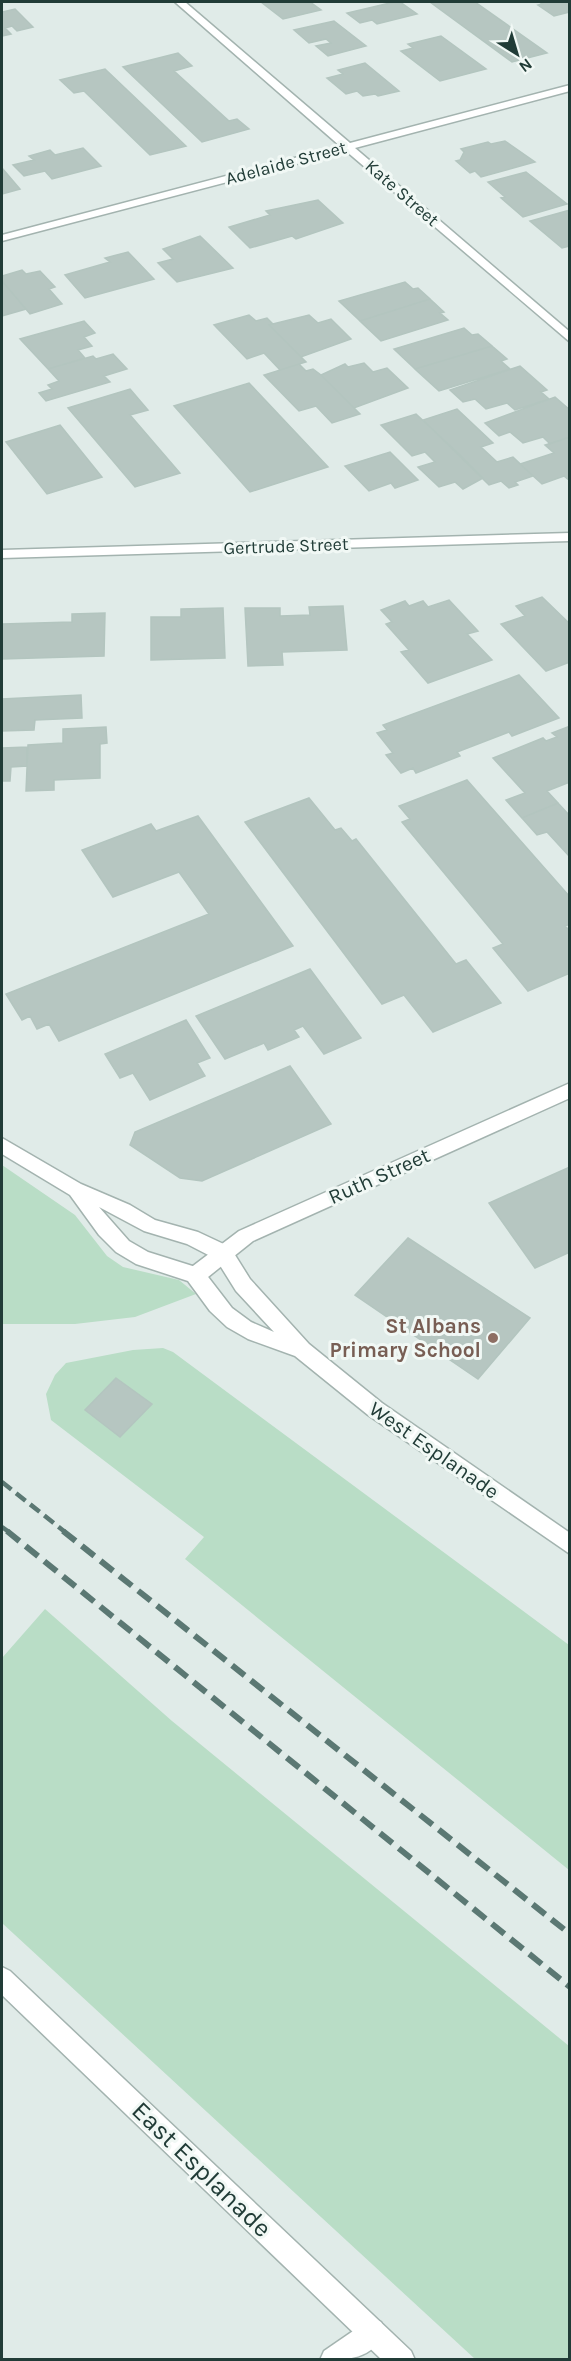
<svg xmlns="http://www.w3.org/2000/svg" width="571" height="2361" font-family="Karla,sans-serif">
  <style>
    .green { fill: #b9ddc6 }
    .building { fill: #b6c6c1; stroke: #b3c5bf; stroke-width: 1.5 }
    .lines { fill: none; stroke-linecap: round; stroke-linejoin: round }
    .service-casing { stroke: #a3b3af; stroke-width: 3 }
    .minor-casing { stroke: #a3b3af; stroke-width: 3 }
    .tertiary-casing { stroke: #a3b3af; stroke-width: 3 }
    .service { fill: #fff; fill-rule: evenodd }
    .minor { fill: #fff; fill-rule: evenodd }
    .tertiary { fill: #fff; fill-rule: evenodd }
    .rail-far1 { stroke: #5b7873; stroke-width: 4.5; stroke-dasharray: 12 6; stroke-linecap: butt }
    .rail { stroke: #5b7873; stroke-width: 6; stroke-dasharray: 16 8; stroke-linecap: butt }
    .education-dot { fill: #8d6e63; stroke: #f1f8f5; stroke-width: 2 }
    .labels { text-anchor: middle; stroke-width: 6; stroke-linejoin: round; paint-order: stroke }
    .far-street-label { font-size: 18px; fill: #213c37; stroke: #f1f8f5 }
    .street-label { font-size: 21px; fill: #213c37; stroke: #f1f8f5 }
    .education-label { font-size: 21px; font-weight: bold; fill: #785e54; stroke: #f1f8f5; text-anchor: end }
    .near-street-label { font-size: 26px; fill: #213c37; stroke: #f1f8f5 }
  </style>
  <rect width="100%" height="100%" fill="#e0ebe8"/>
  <path class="green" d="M 2,1165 L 75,1215 L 107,1256 L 123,1267 L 179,1280 L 196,1294 L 135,1317 L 75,1324 L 2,1324 Z
    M 163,1348 L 173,1352 L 569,1645 L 569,1870 L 185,1559 L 204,1537 L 51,1420 L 46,1394 L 55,1375 L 66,1363 L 133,1350 Z
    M 45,1609 L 172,1721 L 569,2046 L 569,2359 L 475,2359 L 2,1923 L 2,1658 Z"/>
  <path class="building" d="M 261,2 L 310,2 L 321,10 L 283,19 Z
    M 394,2 L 400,2 L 417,14 L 377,24 L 372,20 L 360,23 L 347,13 Z
    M 430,2 L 475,2 L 547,53 L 512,62 Z
    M 539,2 L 570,2 L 570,12 L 554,16 L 538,5 L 542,4 Z
    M 15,9 L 33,27 L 17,31 L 12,26 L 5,28 L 11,34 L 2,36 L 2,12 Z
    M 334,21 L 366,46 L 328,56 L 316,46 L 331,43 L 326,39 L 309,43 L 294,30 Z
    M 441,36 L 486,69 L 440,81 L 401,51 L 413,48 L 408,44 Z
    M 178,53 L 192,66 L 174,71 L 229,121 L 237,119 L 249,129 L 202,142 L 123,67 Z
    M 365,63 L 399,91 L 378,96 L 375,94 L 363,96 L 357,91 L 346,94 L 327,78 L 343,74 L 338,70 Z
    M 105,69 L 186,146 L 150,155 L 84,91 L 74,93 L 60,80 Z
    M 505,141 L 535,162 L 481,177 L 475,171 L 470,173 L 456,161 L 460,160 L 464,152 L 461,149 L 488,142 L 491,144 Z
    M 83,148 L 101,166 L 52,179 L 45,171 L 24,176 L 13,165 L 34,160 L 29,156 L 50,150 L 55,155 Z
    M 2,168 L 20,189 L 2,194 Z
    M 526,172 L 567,204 L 523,217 L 501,198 L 505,197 L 488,182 Z
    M 318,200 L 343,223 L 296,239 L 292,236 L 250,248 L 229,227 L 270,215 L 266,211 Z
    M 570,210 L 570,246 L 562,248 L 530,221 Z
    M 200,236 L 233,268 L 177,282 L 158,263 L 173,259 L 163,249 Z
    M 128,252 L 154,279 L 85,298 L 65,275 L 110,262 L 105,258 Z
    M 22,270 L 26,274 L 40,271 L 55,287 L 49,289 L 62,304 L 30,314 L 2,281 L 2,276 Z
    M 2,281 L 26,309 L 2,316 Z
    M 405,282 L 413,289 L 418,288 L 430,299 L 360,321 L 339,301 Z
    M 430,299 L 444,312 L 440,313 L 448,320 L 381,341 L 360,321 Z
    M 249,315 L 256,321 L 267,318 L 273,324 L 269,325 L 306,362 L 280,370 L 264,353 L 247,359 L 214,325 Z
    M 309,315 L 318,323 L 331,319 L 351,339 L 301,357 L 269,325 Z
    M 84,321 L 95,333 L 84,337 L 92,346 L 78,350 L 85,358 L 48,369 L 20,339 Z
    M 464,328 L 472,335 L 478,334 L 492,346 L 415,369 L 394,349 Z
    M 492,346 L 507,359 L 501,361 L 510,369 L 439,391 L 415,369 Z
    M 113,354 L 127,369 L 104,376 L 110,382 L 46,401 L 39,393 L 52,389 L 48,385 L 59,381 L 48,369 L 93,356 L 96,359 Z
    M 364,363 L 373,372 L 387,368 L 408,388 L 354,408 L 321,375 L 345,364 L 348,367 Z
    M 299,364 L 306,371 L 313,369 L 321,375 L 360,414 L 332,423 L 316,406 L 299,411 L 264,375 Z
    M 520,366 L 547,390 L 541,392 L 549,399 L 515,410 L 507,403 L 486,409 L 475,399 L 463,402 L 450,390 Z
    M 249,383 L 328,467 L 250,492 L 174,406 Z
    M 130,389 L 148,410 L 130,415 L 180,473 L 135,487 L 68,408 Z
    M 555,397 L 570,410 L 570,437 L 550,444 L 543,437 L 523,443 L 510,432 L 499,436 L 485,423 Z
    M 457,409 L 493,443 L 481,447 L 497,462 L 513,457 L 533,476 L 515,482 L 518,485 L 509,488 L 501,481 L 489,485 L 423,420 Z
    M 416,414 L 459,454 L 483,478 L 463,489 L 455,482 L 439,487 L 418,467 L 435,462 L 425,452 L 412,456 L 381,425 Z
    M 60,425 L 102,477 L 47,494 L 6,442 Z
    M 570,437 L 570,481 L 564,476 L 542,484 L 520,464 L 554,453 L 545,445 Z
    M 390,452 L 418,480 L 395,488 L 391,483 L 369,491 L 345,466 Z
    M 542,597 L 570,624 L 570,662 L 546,671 L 501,624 L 525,616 L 516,606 Z
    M 449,600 L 478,631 L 467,634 L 492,660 L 428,683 L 401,652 L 409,650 L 386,624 L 392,622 L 381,610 L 405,601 L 409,606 L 423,601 L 428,607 Z
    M 343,606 L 347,650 L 282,652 L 283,665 L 248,666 L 245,608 L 280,608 L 280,616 L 310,615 L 309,607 Z
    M 223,608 L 225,658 L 151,660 L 151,617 L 181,617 L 181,609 Z
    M 105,613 L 104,656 L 2,659 L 2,624 L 72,622 L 72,614 Z
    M 519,675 L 559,718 L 512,736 L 509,732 L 457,752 L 460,756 L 416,773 L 413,768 L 401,773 L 386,755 L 393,753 L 377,733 L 387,730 L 383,725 Z
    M 81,695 L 82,718 L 35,720 L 34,730 L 2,731 L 2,699 Z
    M 570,726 L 570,782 L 547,791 L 558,803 L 522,818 L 506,800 L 525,793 L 493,758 L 543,738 L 546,741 L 557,737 L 552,733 Z
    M 106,727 L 107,743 L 100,744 L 100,778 L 54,780 L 54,790 L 26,791 L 28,745 L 63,743 L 63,729 Z
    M 27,747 L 27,766 L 11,767 L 10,781 L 2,781 L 2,748 Z
    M 467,780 L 570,897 L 570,924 L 565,926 L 570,931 L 570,973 L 528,991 L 493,948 L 503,944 L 402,822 L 410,819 L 399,806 Z
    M 309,798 L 335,830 L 341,828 L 352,841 L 356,839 L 456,964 L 466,960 L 501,1003 L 433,1032 L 404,995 L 382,1004 L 245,822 Z
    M 558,803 L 570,816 L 570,857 L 547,832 L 537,835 L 522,818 Z
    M 198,816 L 293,946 L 59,1041 L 49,1024 L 37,1029 L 30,1016 L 22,1020 L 6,994 L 209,914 L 179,872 L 113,897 L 82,850 L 151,824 L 156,831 Z
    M 310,969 L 361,1038 L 324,1054 L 303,1026 L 294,1030 L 299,1037 L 268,1050 L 264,1043 L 225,1059 L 196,1016 Z
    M 186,1020 L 210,1058 L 197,1063 L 205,1076 L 150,1100 L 133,1073 L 120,1078 L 105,1054 Z
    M 290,1066 L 331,1124 L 202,1181 L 180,1178 L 130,1145 L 135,1132 Z
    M 570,1167 L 570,1252 L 535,1268 L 489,1203 Z
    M 408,1238 L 530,1318 L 478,1379 L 355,1295 Z
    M 116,1378 L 152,1404 L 120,1437 L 85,1410 Z"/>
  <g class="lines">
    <defs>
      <path id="service" d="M 372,2318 L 381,2322 L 385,2331 C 373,2360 347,2360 320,2360 L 324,2351 Z"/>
      <path id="minor" d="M 175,2 L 185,2 L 350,143 L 570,85 L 570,91 L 355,148 L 570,332 L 570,342 L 346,151 L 2,241 L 2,235 L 340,146 Z
        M 570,533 L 570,541 L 2,558 L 2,550 Z
        M 570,1083 L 570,1098 L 253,1241 L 203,1281 L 196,1283 L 189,1281 L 187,1275 L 189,1269 L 239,1231 Z"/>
      <path id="tertiary" d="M 2,1138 L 81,1184 L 130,1205 L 155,1220 L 198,1232 L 230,1247 L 250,1279 L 309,1344 L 382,1403 L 570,1533 L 570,1554 L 368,1415 L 295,1356 L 248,1339 L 227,1327 L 210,1311 L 188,1281 L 136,1264 L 116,1252 L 99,1235 L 70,1195 L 2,1154 ZM 99,1207 L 144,1231 L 187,1244 L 216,1259 L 236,1291 L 274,1332 L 251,1322 L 232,1308 L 202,1269 L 148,1252 L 129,1241 Z
        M 2,1967 L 10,1971 L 411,2351 L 415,2360 L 382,2360 L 2,1995 Z"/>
    </defs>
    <use href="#service" class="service-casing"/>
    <use href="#minor" class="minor-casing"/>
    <use href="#tertiary" class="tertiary-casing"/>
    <use href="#service" class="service"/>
    <use href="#minor" class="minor"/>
    <use href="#tertiary" class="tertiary"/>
    <path class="rail-far1" d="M 2,1482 L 65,1532
      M 2,1527 L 9,1532"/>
    <path class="rail" d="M 7,1531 L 570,1987
      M 63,1531 L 570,1934"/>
  </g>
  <circle class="education-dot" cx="493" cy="1338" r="6"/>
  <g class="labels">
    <g class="far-street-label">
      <text transform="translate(286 163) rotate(-15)" y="6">Adelaide Street</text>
      <text transform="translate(402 193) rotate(41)" y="6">Kate Street</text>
      <text transform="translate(286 546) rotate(-2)" y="6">Gertrude Street</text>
    </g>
    <g class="street-label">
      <text transform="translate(379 1176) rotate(-24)" y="7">Ruth Street</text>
      <text transform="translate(434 1450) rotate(35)" y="7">West Esplanade</text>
    </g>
    <g class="education-label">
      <text x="481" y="1333">St Albans<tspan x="481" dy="24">Primary School</tspan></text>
    </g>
    <g class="near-street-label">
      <text transform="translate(202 2169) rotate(44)" y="9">East Esplanade</text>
    </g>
  </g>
  <rect width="571" height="2361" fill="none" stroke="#213c37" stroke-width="6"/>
  <g transform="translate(517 54) rotate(143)" stroke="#f1f8f5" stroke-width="4.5" paint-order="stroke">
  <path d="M0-4.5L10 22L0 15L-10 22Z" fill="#213c37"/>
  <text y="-9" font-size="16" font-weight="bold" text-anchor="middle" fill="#213c37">N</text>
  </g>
</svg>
